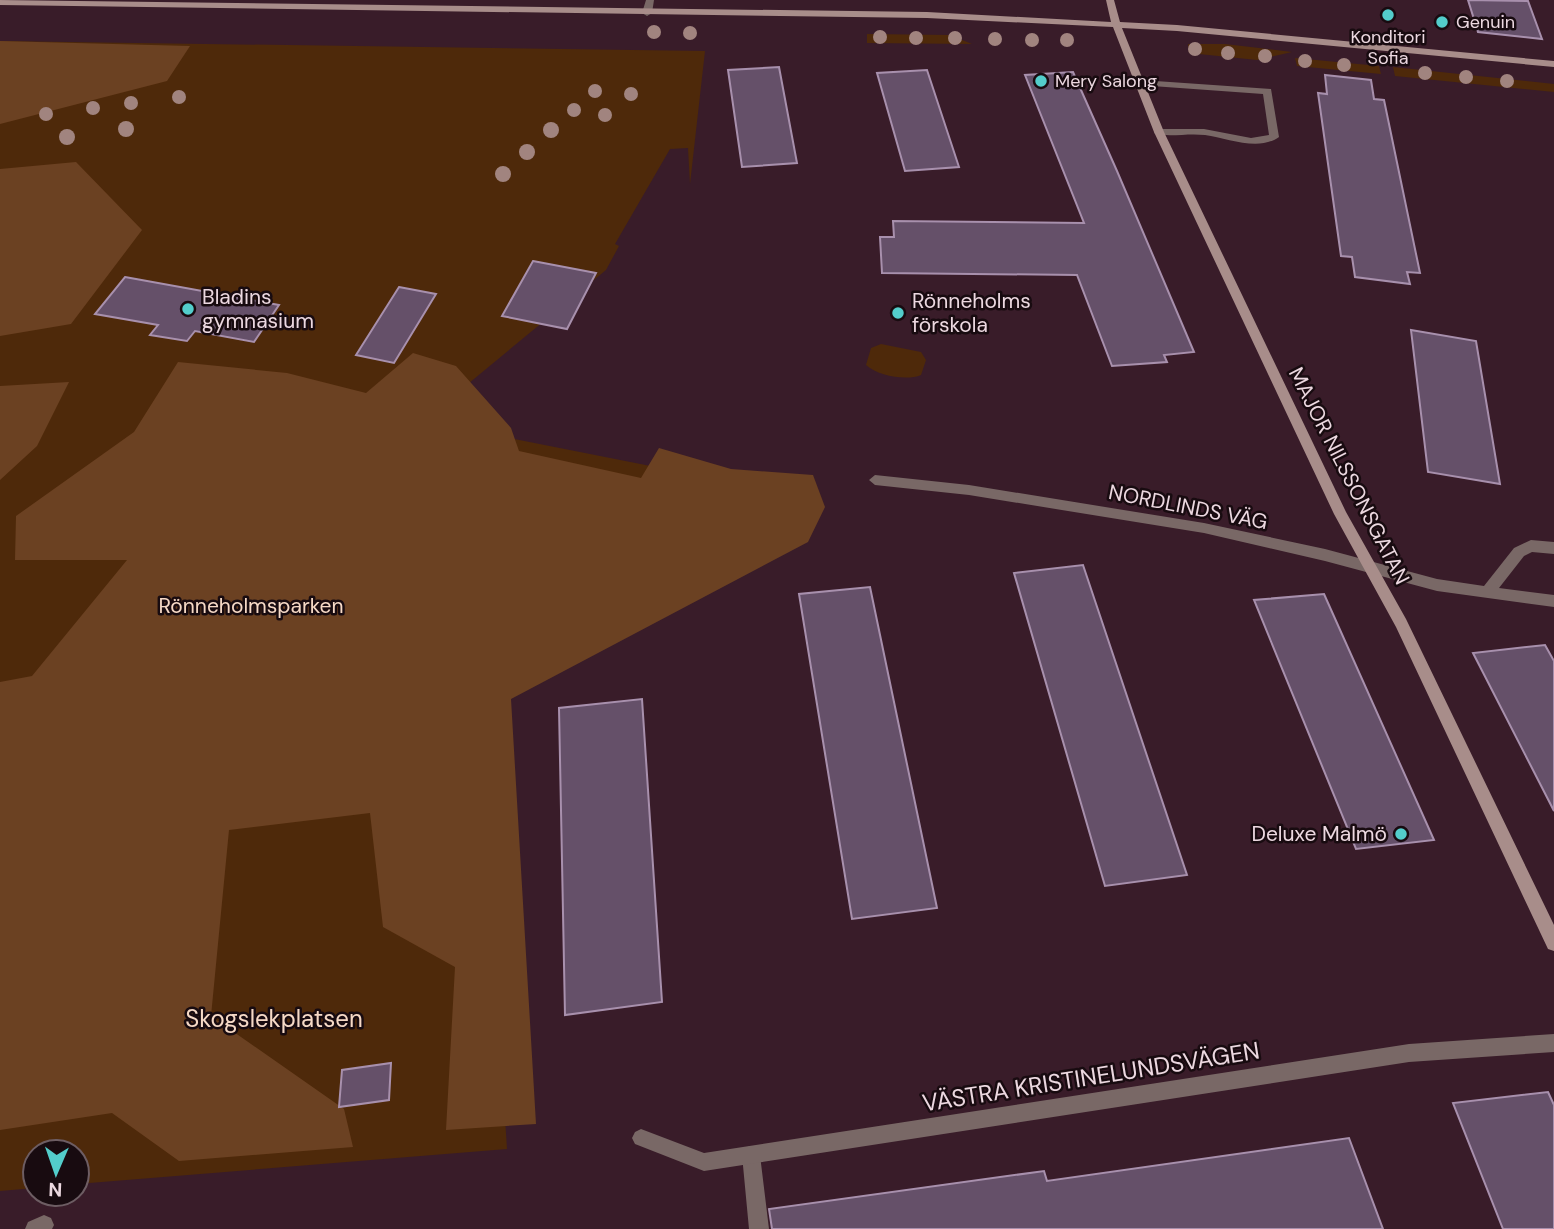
<svg xmlns="http://www.w3.org/2000/svg" width="1554" height="1229" font-family="'DM Sans',sans-serif">
  <style>
    .green { fill: #4e290a }
    .forest { fill: #6b4122 }
    .building { fill: #655069; stroke: #a890ad; stroke-width: 2 }
    .lines { fill: none; stroke-linecap: round; stroke-linejoin: round }
    .lane { fill: #796866; fill-rule: evenodd }
    .street { fill: #796866; fill-rule: evenodd }
    .secondary { fill: #a88d8a; fill-rule: evenodd }
    .tree { fill: #a1847f }
    .poi-dot { fill: #53cdcb; stroke: #180b10; stroke-width: 2.5 }
    .labels { text-anchor: middle; stroke-width: 5; stroke-linejoin: round; paint-order: stroke }
    .far-poi-label { font-size: 18px; fill: #ecd8e0; stroke: #180b10; text-anchor: start }
    .poi-label { font-size: 21px; fill: #ecd8e0; stroke: #180b10; text-anchor: start }
    .street-label { font-size: 21px; fill: #ecd8e0; stroke: #180b10 }
    .park-label { font-size: 21px; fill: #f6d9c6; stroke: #180b10 }
    .near-park-label { font-size: 24px; fill: #f6d9c6; stroke: #180b10 }
    .near-street-label { font-size: 24px; fill: #ecd8e0; stroke: #180b10 }
  </style>
  <rect width="100%" height="100%" fill="#391c29"/>
  <path class="green" d="M 867,34 L 950,35 L 972,44 L 867,43 Z
    M 0,41 L 705,51 L 690,184 L 688,148 L 670,149 L 615,244 L 619,246 L 606,270 L 423,421 L 787,493 L 486,698 L 483,773 L 507,1149 L 77,1184 L 77,1152 L 35,1152 L 35,1188 L 0,1191 Z
    M 1188,44 L 1225,44 L 1292,52 L 1257,60 L 1189,53 Z
    M 1295,58 L 1379,66 L 1381,74 L 1297,66 Z
    M 1393,67 L 1554,84 L 1554,92 L 1395,76 Z
    M 881,344 L 921,352 L 926,360 L 921,375 C 907,381 878,376 866,365 L 871,348 Z"/>
  <path class="forest" d="M 0,41 L 190,46 L 167,81 L 0,124 Z
    M 76,162 L 142,230 L 71,324 L 0,336 L 0,169 Z
    M 413,353 L 456,366 L 511,428 L 519,451 L 641,478 L 659,448 L 731,469 L 813,475 L 825,507 L 808,542 L 511,699 L 536,1124 L 446,1130 L 455,967 L 383,927 L 370,813 L 229,830 L 211,1016 L 344,1109 L 353,1147 L 179,1161 L 112,1113 L 0,1130 L 0,682 L 32,676 L 127,560 L 15,560 L 16,516 L 134,432 L 178,362 L 287,373 L 366,393 Z
    M 69,382 L 37,446 L 0,480 L 0,386 Z"/>
  <path class="building" d="M 1468,0 L 1528,1 L 1542,39 L 1478,32 Z
    M 779,67 L 797,163 L 742,167 L 728,70 Z
    M 927,70 L 959,167 L 905,171 L 877,73 Z
    M 1073,72 L 1117,171 L 1194,352 L 1164,355 L 1167,362 L 1112,366 L 1077,275 L 882,273 L 880,237 L 894,237 L 893,221 L 1084,223 L 1025,75 Z
    M 1325,75 L 1371,80 L 1374,99 L 1384,100 L 1420,273 L 1407,272 L 1410,284 L 1355,277 L 1352,257 L 1341,256 L 1318,93 L 1327,94 Z
    M 533,261 L 596,273 L 567,329 L 502,316 Z
    M 125,277 L 279,305 L 254,342 L 195,331 L 187,341 L 150,335 L 158,325 L 95,314 Z
    M 399,287 L 436,294 L 394,363 L 356,355 Z
    M 1411,330 L 1476,341 L 1500,484 L 1428,472 Z
    M 1083,565 L 1187,875 L 1105,886 L 1014,573 Z
    M 870,587 L 937,908 L 852,919 L 799,594 Z
    M 1324,594 L 1434,840 L 1356,849 L 1254,600 Z
    M 1545,645 L 1554,661 L 1554,811 L 1473,653 Z
    M 642,699 L 662,1002 L 565,1015 L 559,708 Z
    M 391,1063 L 389,1100 L 339,1107 L 342,1070 Z
    M 1548,1092 L 1554,1105 L 1554,1229 L 1503,1229 L 1453,1103 Z
    M 1349,1138 L 1383,1229 L 772,1229 L 769,1209 L 1044,1171 L 1047,1181 Z"/>
  <g class="lines">
    <path class="lane" d="M 1141,80 L 1271,89 L 1279,137 C 1258,152 1228,138 1205,135 C 1188,133 1172,137 1155,134 L 1154,132 L 1159,129 L 1204,129 L 1251,138 L 1269,135 L 1263,94 L 1138,85 L 1136,83 Z
      M 751,1146 L 758,1148 L 760,1155 L 769,1229 L 749,1229 L 742,1155 L 744,1148 Z"/>
    <path class="street" d="M 646,0 L 654,0 L 652,13 L 647,16 L 642,13 Z
      M 875,475 L 969,485 L 1204,523 L 1325,549 L 1437,579 L 1484,586 L 1514,548 L 1531,540 L 1554,542 L 1554,554 L 1532,552 L 1524,556 L 1499,588 L 1554,595 L 1554,607 L 1437,591 L 1325,561 L 1204,533 L 969,495 L 875,485 L 869,480 Z
      M 1554,1034 L 1554,1052 L 1409,1062 L 704,1171 L 635,1144 L 632,1138 L 635,1132 L 641,1129 L 704,1153 L 1409,1044 Z
      M 44,1215 L 51,1218 L 54,1225 L 52,1229 L 25,1229 L 28,1222 Z"/>
    <path class="secondary" d="M 0,0 L 927,12 L 1111,22 L 1106,0 L 1114,0 L 1120,22 L 1177,25 L 1554,61 L 1554,67 L 1177,31 L 1122,28 L 1164,132 L 1346,512 L 1406,619 L 1554,925 L 1554,951 L 1548,949 L 1396,627 L 1334,514 L 1154,132 L 1113,27 L 927,18 L 0,5 Z"/>
  </g>
  <g class="tree">
    <circle cx="654" cy="32" r="7"/>
    <circle cx="690" cy="33" r="7"/>
    <circle cx="880" cy="37" r="7"/>
    <circle cx="916" cy="38" r="7"/>
    <circle cx="955" cy="38" r="7"/>
    <circle cx="995" cy="39" r="7"/>
    <circle cx="1032" cy="40" r="7"/>
    <circle cx="1067" cy="40" r="7"/>
    <circle cx="1195" cy="49" r="7"/>
    <circle cx="1228" cy="53" r="7"/>
    <circle cx="1265" cy="56" r="7"/>
    <circle cx="1305" cy="61" r="7"/>
    <circle cx="1344" cy="65" r="7"/>
    <circle cx="1425" cy="73" r="7"/>
    <circle cx="1466" cy="77" r="7"/>
    <circle cx="1507" cy="81" r="7"/>
    <circle cx="595" cy="91" r="7"/>
    <circle cx="631" cy="94" r="7"/>
    <circle cx="179" cy="97" r="7"/>
    <circle cx="131" cy="103" r="7"/>
    <circle cx="93" cy="108" r="7"/>
    <circle cx="574" cy="110" r="7"/>
    <circle cx="46" cy="114" r="7"/>
    <circle cx="605" cy="115" r="7"/>
    <circle cx="126" cy="129" r="8"/>
    <circle cx="551" cy="130" r="8"/>
    <circle cx="67" cy="137" r="8"/>
    <circle cx="527" cy="152" r="8"/>
    <circle cx="503" cy="174" r="8"/>
  </g>
  <g class="poi-dot">
    <circle cx="1388" cy="15" r="7"/>
    <circle cx="1442" cy="22" r="7"/>
    <circle cx="1041" cy="81" r="7"/>
    <circle cx="188" cy="309" r="7"/>
    <circle cx="898" cy="313" r="7"/>
    <circle cx="1401" cy="834" r="7"/>
  </g>
  <g class="labels">
    <g class="far-poi-label">
      <text x="1456" y="28">Genuin</text>
      <text x="1388" y="43" text-anchor="middle">Konditori<tspan x="1388" dy="21">Sofia</tspan></text>
      <text x="1055" y="87">Mery Salong</text>
    </g>
    <g class="poi-label">
      <text x="202" y="304">Bladins<tspan x="202" dy="24">gymnasium</tspan></text>
      <text x="912" y="308">Rönneholms<tspan x="912" dy="24">förskola</tspan></text>
      <text x="1387" y="841" text-anchor="end">Deluxe Malmö</text>
    </g>
    <g class="street-label">
      <text transform="translate(1349 476) rotate(63)" y="7">MAJOR NILSSONSGATAN</text>
      <text transform="translate(1188 507) rotate(11)" y="7">NORDLINDS VÄG</text>
    </g>
    <g class="park-label">
      <text x="251" y="613">Rönneholmsparken</text>
    </g>
    <g class="near-park-label">
      <text x="274" y="1027">Skogslekplatsen</text>
    </g>
    <g class="near-street-label">
      <text transform="translate(1091 1077) rotate(-9)" y="8">VÄSTRA KRISTINELUNDSVÄGEN</text>
    </g>
  </g>
  <g transform="translate(56 1173) rotate(182)"><circle r="33" fill="#180b10" stroke="#6d5d63" stroke-width="2"/>
  <path d="M0-5L12 26L0 18L-12 26Z" fill="#53cdcb"/>
  <text y="-10" font-size="19" font-weight="bold" text-anchor="middle" fill="#ecd8e0">N</text>
  </g>
</svg>
